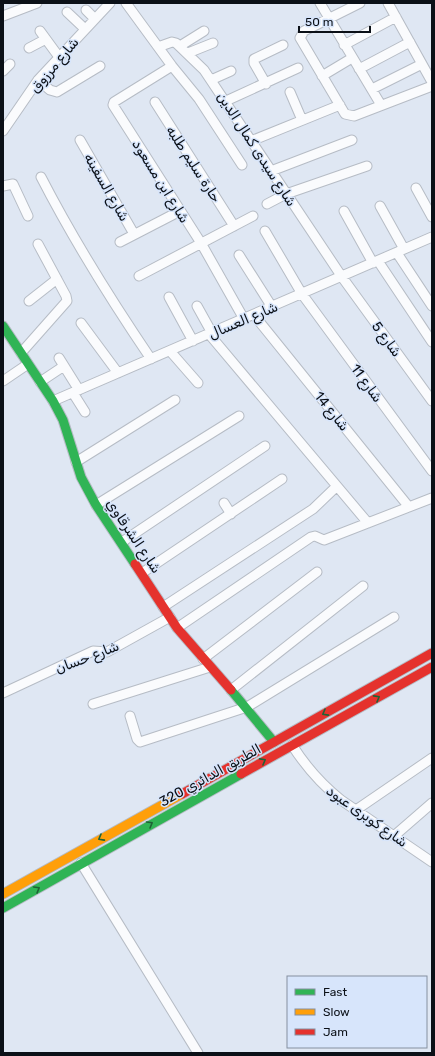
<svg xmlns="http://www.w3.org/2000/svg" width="435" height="1056" font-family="Rubik,'Noto Sans Arabic',sans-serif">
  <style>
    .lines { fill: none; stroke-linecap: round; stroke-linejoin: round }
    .street-casing { stroke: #b6bcc5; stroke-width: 11 }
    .fast-casing { stroke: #b6bcc5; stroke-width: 11 }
    .slow-casing { stroke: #b6bcc5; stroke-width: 11 }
    .jam-casing { stroke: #b6bcc5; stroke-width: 11 }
    .street { stroke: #fafbfd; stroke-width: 9 }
    .fast { stroke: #30b455; stroke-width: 9 }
    .slow { stroke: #ff9f0a; stroke-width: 9 }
    .jam { stroke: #e5322d; stroke-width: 9 }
    .oneway { stroke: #1e6236 }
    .labels { text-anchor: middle; stroke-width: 3; stroke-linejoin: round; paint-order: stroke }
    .street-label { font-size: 14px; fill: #0b1017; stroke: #d7e5fb }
  </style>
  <rect width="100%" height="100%" fill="#dfe7f3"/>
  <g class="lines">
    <defs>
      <path id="street" d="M 126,3 L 172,66 L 199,99 L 242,165
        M 320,3 L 381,105
        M 360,3 L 304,31 L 300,38 L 345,114 L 354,116 L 432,86
        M 388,3 L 432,82
        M 86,10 L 95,19
        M 67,12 L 85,29
        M 3,16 L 37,3
        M 40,31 L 59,57
        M 344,45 L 396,17
        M 180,46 L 204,31
        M 158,47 L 172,42 L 176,43 L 204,70 L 342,277 L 432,401
        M 29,48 L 46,39
        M 188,53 L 213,43
        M 172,66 L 114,102 L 113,105 L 201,243 L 244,319
        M 359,69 L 410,42
        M 3,71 L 10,64
        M 322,76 L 352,58
        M 38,80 L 50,90 L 57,92 L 100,66
        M 211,80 L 231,71
        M 266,84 L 254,63 L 254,59 L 283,45
        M 372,89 L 422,64
        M 290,92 L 302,120
        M 226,101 L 298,68
        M 155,102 L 234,226
        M 3,131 L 38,80 L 110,3
        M 80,140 L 134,234
        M 251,141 L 340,105
        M 271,171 L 352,140
        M 41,177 C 74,241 111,300 151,359
        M 3,186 L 13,184 L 28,216
        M 416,188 L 432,217
        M 267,204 L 286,194 L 367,166
        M 380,206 L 404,249
        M 344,211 L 373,263
        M 265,231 L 302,294 L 432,471
        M 120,242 L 180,211
        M 397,253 L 432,306
        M 239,255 L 272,307
        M 378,261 L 432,342
        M 139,276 L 253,216
        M 169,297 L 193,341
        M 29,301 L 57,279
        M 197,306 L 212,333
        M 254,315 L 409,507
        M 81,323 L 118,373
        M 209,334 L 368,523
        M 170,351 L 198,383
        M 21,353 L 67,301 L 66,296 L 38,244
        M 59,358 L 79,390
        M 3,381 L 28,364
        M 40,382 L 64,366
        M 73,393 L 85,412
        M 53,401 L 432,237
        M 76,462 L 175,400
        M 224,503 L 231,514
        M 96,505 L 239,416
        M 122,542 L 265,446
        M 142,573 L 282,479
        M 163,607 L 313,509 L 337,486
        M 177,628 L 311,537 L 315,536 L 324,540 L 432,498
        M 203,659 L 317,572
        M 231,690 L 363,586
        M 3,693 L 93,651 L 107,652 L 170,617
        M 93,704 L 210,667
        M 130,716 L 137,739 L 140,742 L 247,707 L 394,617
        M 292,745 C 306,767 321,784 341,800 L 432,862
        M 356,810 L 432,758
        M 394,836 L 432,803
        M 81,863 L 198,1053"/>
      <path id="fast" d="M 3,326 L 53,401 L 63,420 L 81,477 L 96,505 L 135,564
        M 231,690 L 274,742
        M 3,908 L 241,774"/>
      <path id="slow" d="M 3,894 L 182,794"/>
      <path id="jam" d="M 135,564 L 177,628 L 231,690
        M 241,774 L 432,667
        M 182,794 L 432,653"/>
    </defs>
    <use href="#street" class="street-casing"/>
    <use href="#fast" class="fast-casing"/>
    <use href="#slow" class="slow-casing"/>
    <use href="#jam" class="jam-casing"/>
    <use href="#street" class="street"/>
    <use href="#fast" class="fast"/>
    <use href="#slow" class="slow"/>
    <use href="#jam" class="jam"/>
  </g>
  <defs><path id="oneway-chevron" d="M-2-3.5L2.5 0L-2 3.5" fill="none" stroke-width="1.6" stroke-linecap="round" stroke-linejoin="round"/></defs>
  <g class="oneway">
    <use href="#oneway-chevron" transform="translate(377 698) rotate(-29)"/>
    <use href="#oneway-chevron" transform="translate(325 713) rotate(151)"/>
    <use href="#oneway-chevron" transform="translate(263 761) rotate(-29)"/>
    <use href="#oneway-chevron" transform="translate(150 824) rotate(-30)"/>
    <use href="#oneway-chevron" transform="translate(101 838) rotate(151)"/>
    <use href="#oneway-chevron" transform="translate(37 889) rotate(-30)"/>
  </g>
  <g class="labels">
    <g class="street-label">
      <text transform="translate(54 65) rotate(-50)" y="5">شارع مرزوق</text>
      <text transform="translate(257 149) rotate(57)" y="5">شارع سيدى كمال الدين</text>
      <text transform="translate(194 164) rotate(57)" y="5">حارة سليم طلبه</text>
      <text transform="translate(161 181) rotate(58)" y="5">شارع ابن مسعود</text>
      <text transform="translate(107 187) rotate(60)" y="5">شارع السفينه</text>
      <text transform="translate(243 320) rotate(-23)" y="5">شارع العسال</text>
      <text transform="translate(387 339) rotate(54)" y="5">شارع 5</text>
      <text transform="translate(367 383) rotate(54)" y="5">شارع 11</text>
      <text transform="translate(332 411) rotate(51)" y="5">شارع 14</text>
      <text transform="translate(134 536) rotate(56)" y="5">شارع الشرقاوي</text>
      <text transform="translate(87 657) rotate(-21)" y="5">شارع حسان</text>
      <text transform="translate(210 775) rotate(-29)" y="5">الطريق الدائري 320</text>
      <text transform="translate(367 816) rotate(35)" y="5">شارع كوبرى عبود</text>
    </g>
  </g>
  <rect width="435" height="1056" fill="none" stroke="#0b1017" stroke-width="8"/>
  <rect x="287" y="976" width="140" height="72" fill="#d7e5fb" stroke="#8590a0"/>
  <rect x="295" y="989" width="20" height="6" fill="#30b455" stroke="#8590a0"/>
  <text x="323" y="996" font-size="12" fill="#0b1017">Fast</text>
  <rect x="295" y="1009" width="20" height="6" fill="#ff9f0a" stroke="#8590a0"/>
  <text x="323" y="1016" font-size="12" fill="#0b1017">Slow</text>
  <rect x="295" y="1029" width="20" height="6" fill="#e5322d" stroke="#8590a0"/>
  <text x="323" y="1036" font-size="12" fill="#0b1017">Jam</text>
  <path d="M299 26v6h71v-6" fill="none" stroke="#0b1017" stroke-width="2"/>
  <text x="305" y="26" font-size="12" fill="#0b1017" stroke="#d7e5fb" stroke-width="3" paint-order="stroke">50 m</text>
</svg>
